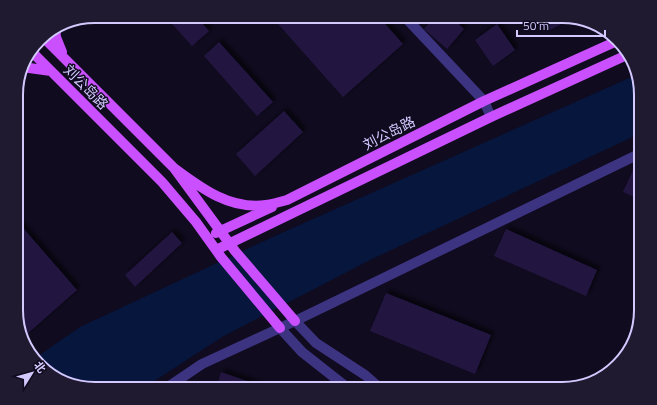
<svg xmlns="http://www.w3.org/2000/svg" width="657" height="405" font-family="'Titillium Web','Noto Sans SC',sans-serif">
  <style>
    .water { fill: #06163d }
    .building { fill: #221641; filter: url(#shadow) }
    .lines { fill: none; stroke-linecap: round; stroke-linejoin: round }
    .minor { stroke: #3c3381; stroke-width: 10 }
    .major { stroke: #ca50ff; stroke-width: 10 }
    .labels { text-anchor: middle; stroke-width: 3; stroke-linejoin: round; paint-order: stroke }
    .street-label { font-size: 14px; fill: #d3c9ff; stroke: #100b1f }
    .rim { fill: none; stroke: #d3c9ff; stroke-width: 2 }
  </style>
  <defs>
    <filter id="shadow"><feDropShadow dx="3.5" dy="-3.5" stdDeviation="2" flood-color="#0009"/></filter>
  </defs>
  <rect width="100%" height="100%" fill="#100b1f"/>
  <path class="water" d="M 636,75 L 641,89 L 641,133 L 370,260 L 222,337 L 142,389 L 95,389 L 51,376 L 34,359 L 80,327 L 275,236 Z"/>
  <path class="building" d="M 165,16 L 196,16 L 209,31 L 192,46 Z
    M 271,16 L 378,16 L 403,44 L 343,97 Z
    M 435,16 L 450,16 L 464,29 L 447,49 L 424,29 Z
    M 538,16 L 562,16 L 565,17 L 568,21 L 546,32 Z
    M 497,24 L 515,50 L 493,66 L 475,40 Z
    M 219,42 L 273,102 L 257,116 L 204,56 Z
    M 284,111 L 303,132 L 255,176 L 236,154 Z
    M 633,170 L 641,174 L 641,200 L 623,192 Z
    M 17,221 L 77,290 L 26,335 L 19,327 L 17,320 Z
    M 506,229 L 597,270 L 586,296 L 494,256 Z
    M 172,232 L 182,243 L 135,287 L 125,275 Z
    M 386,293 L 491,335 L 475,374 L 370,331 Z
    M 221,372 L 270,389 L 216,389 Z"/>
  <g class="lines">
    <path class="minor" d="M 404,16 L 484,101 L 491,117
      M 295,321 L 316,343 L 365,375 L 381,389
      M 280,328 L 302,352 L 349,389
      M 165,389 L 202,364 L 295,321 L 641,153"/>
    <path class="major" d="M 55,28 L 56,37 L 62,52
      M 42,36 L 174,168 L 235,251 L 295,321
      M 31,51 L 162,182 L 196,222 L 221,257 L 280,328
      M 22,67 L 51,71
      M 174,168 C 201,188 230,210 266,205 C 273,204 280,202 287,200 L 484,101 L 617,41
      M 216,233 L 272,207
      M 216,250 L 491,117 L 629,54"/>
  </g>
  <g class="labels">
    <g class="street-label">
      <text transform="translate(86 87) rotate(45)" y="5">刘公岛路</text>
      <text transform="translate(389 133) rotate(-27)" y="5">刘公岛路</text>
    </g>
  </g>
  <path d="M0 0H657V405H0ZM95 23H562A72 72 0 0 1 634 95V310A72 72 0 0 1 562 382H95A72 72 0 0 1 23 310V95A72 72 0 0 1 95 23Z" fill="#201a31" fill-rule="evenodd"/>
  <path class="rim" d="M95 23H562A72 72 0 0 1 634 95V310A72 72 0 0 1 562 382H95A72 72 0 0 1 23 310V95A72 72 0 0 1 95 23Z"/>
  <g transform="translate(32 373) rotate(53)" stroke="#100b1f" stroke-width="3" paint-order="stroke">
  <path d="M0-3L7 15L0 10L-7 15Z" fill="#d3c9ff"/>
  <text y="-6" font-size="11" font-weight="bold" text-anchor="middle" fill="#d3c9ff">北</text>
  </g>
  <path d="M517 30v6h88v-6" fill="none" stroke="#d3c9ff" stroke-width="2"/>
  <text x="523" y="30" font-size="12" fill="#d3c9ff" stroke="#100b1f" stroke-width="3" paint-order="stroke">50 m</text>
</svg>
